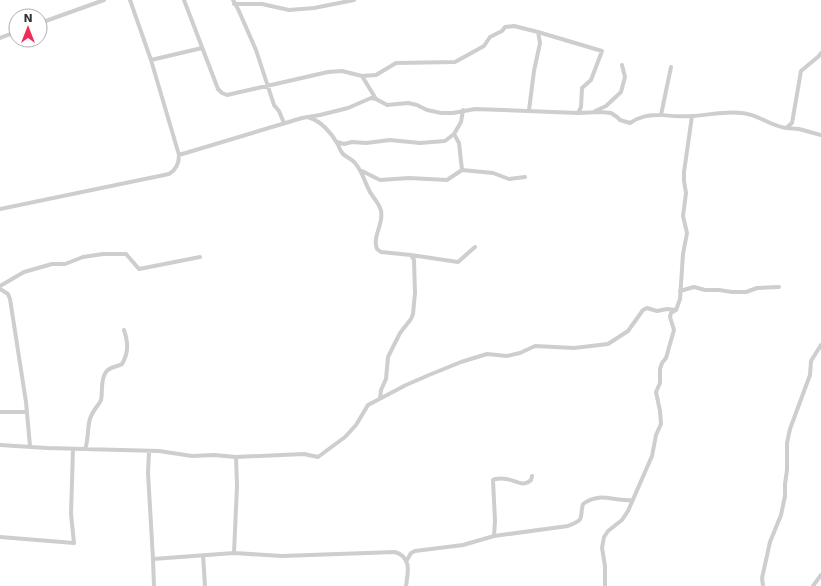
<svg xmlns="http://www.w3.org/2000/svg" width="821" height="586" font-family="'DejaVu Sans',sans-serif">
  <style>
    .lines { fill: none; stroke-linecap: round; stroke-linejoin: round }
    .minor { stroke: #cecece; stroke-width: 4 }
  </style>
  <rect width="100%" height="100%" fill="#fff"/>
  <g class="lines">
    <path class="minor" d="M 130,0 L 151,60 L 179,155
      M 184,0 L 218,89 L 222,93 L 227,95 L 328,72 L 342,71 L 362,76 L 376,99
      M 233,0 L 238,9 L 256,50 L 274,105 L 279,111 L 284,123
      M 234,4 L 262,4 L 289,10 L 314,8 L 354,0
      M 40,23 L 104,0
      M 538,32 L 602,51 L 591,80 L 582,88 L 581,107 L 578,113
      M 0,38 L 16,32
      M 151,60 L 202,48
      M 362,76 L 376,75 L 396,63 L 455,62 L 484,46 L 490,37 L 502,31 L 505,27 L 514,26 L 538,32 L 540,43 L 534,71 L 529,110
      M 595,111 L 606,106 L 621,92 L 625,77 L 622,65
      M 661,115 C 672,116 682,117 693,116 C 709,115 725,111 742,113 C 758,114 770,126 786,128 L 792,123 L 801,71 L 819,56 L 821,53
      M 310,118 C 321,121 332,134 337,143 C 339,146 340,151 343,154 C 346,157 352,159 355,163 C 362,171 364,180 369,190 C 372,197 379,202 381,211 C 384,224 372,236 377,249 L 381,252 L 411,255 L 414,260 L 415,293 L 413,314 L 411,319 L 400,333 L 388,357 L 386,379 L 381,390 L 380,398
      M 786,128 L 799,129 L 821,135
      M 454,134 L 459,143 L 462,170
      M 337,142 L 344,144 L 352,142 L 366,143 L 390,140 L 420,143 L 445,141 L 454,134 L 461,122 L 463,110
      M 362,171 L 380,180 L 409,178 L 447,180 L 462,170 L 493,173 L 509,179 L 525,177
      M 0,209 L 169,174 C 176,170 179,163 179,155 L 302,118 L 320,115 L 348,108 L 371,98 L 376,99 L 387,105 L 408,103 L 417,105 L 427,110 L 441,113 L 453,113 L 475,109 L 578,113 L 601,112 L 611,113 L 617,117 L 620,120 L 630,123 C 640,116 649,115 661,115 L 671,67
      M 411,255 L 458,262 L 475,247
      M 0,286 L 24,272 L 52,264 L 65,264 L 83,257 L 103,254 L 126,254 L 139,269 L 200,257
      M 0,289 L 8,294 L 10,299 L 26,402 L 30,446
      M 680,291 L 694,287 L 705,290 L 719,290 L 732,292 L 746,292 L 757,288 L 779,287
      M 0,412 L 27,412
      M 0,445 L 47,448 L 159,451 L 192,456 L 214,455 L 236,457 L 304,454 L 318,457 L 345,437 L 356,425 L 368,405 L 406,385 L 429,375 L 461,362 L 487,354 L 507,356 L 520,353 L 535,346 L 574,348 L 608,344 L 628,331 L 643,310 L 647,308 L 657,311 L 667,309 L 676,310
      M 85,449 C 89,439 87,428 90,419 C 92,411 99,405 101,400 C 103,391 100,380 106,372 C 109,367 117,367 122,364 C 129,352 128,342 124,330
      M 149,452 L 148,473 L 153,559 L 154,586
      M 236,457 L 237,486 L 234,553 L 282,556 L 395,552 C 412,557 408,573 406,586
      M 494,536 L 495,521 L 493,480 L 495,479 C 498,479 502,478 506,479 C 516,480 522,488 531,480 L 532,476
      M 0,537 L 74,543 L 71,514 L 73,449
      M 203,555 L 205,586
      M 153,559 L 234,553
      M 407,560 L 411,553 L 415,551 L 463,545 L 494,536 L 568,526 C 586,519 579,519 583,504 C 601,491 613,502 632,500
      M 605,586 L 605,566 L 602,548 L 604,537 L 608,531 L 622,520 L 628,511 L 652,456 L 656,435 L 661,424 L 660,411 L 656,392 L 660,383 L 660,369 L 662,363 L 666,358 L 674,330 L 670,317 L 671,313 L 676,310 L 680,299 L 683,254 L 687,233 L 683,216 L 686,193 L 684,181 L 684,172 L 692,116
      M 763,586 L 762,578 L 770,542 L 781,515 L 785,496 L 785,484 L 787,470 L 787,443 L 790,429 L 810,375 L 811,361 L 821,345
      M 813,586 L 821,575"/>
  </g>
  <g transform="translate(28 28)"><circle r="19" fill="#ffffff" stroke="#adadad"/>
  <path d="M0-3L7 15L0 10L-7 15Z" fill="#f02c59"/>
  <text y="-6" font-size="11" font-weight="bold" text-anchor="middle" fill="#313131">N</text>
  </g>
</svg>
